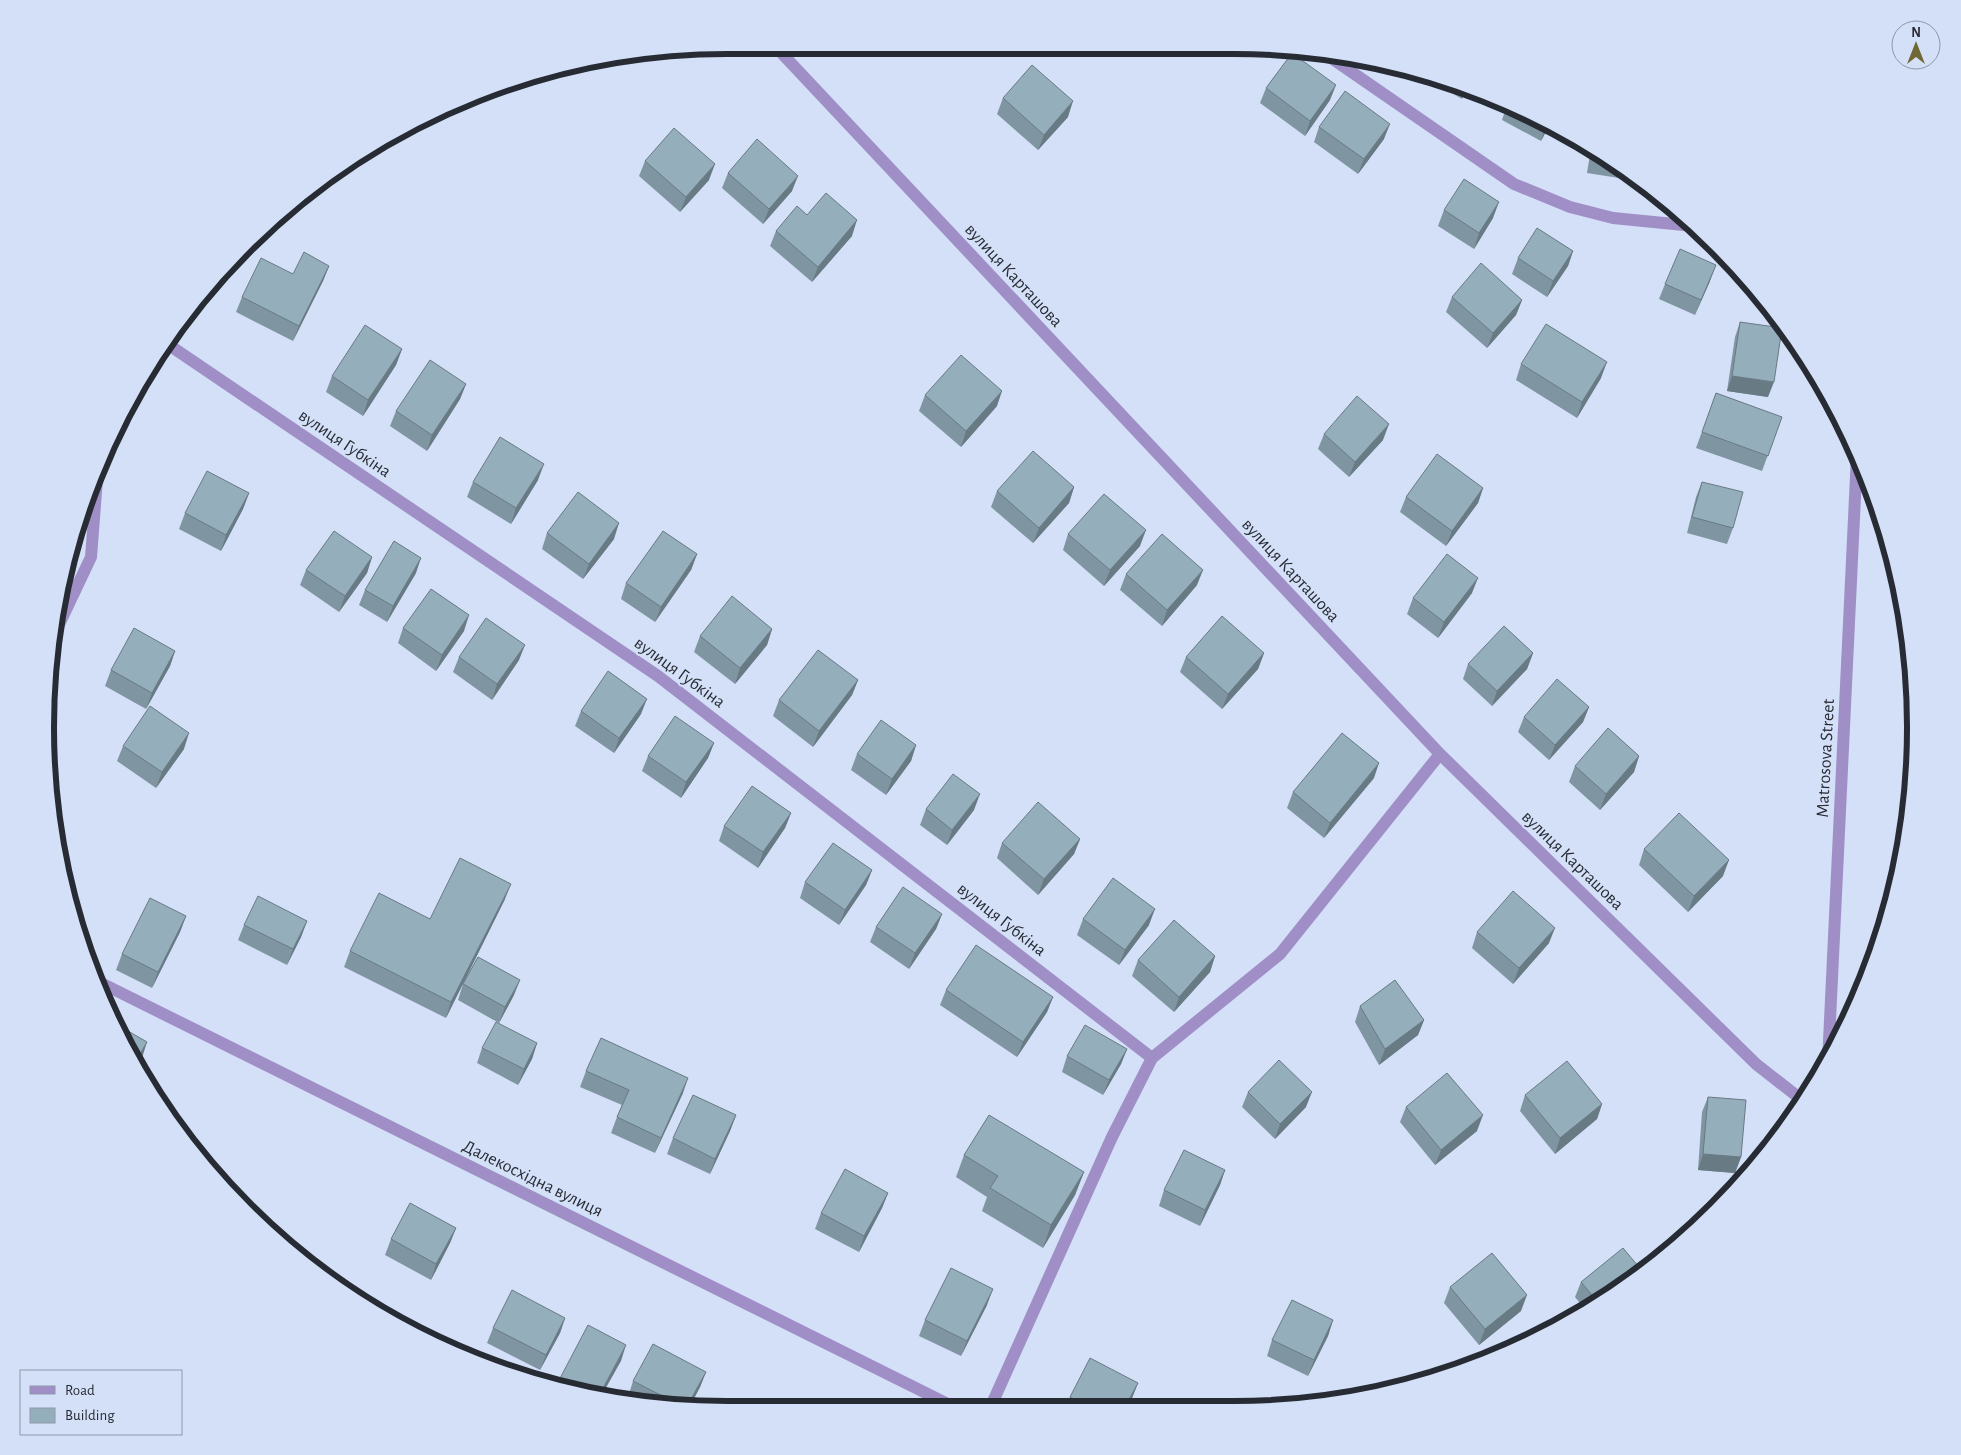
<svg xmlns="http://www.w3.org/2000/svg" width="1961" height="1455" font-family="'Alegreya Sans',sans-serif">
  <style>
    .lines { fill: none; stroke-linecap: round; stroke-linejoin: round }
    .minor { stroke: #a08fc7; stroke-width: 12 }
    .tertiary { stroke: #a08fc7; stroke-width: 12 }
    .wall { fill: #7f96a2 }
    .shaded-wall { fill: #687a84 }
    .building { fill: #94aebc; stroke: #687a84 }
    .labels { text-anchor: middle; stroke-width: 4; stroke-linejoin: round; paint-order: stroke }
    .street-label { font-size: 18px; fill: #272b34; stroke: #d4e0f7 }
    .rim { fill: none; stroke: #272b34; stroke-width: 6 }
  </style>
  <rect width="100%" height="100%" fill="#d4e0f7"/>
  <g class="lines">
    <path class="minor" d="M 774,45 L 1440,754 L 1756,1064 L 1802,1100
      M 1327,55 L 1514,184 L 1570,207 L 1613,218 L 1694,226
      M 166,343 L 658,676 L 1152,1058
      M 56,631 L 91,557 L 97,479
      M 97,981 L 954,1407
      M 991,1406 L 1112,1137 L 1152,1058 L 1280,954 L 1440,754"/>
    <path class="tertiary" d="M 1828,1062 L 1857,455"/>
  </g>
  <path class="wall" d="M 957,46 L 980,46 L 970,57 Z
    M 1425,74 L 1467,90 L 1462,99 L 1424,77 Z
    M 1266,88 L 1330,100 L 1305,136 L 1260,103 Z
    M 1003,98 L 1068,117 L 1038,150 L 997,114 Z
    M 1507,105 L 1535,115 L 1550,124 L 1541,141 L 1502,120 Z
    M 1319,127 L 1384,139 L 1358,174 L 1314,142 Z
    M 1591,148 L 1613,160 L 1638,181 L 1587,173 Z
    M 645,161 L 709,180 L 680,212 L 639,176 Z
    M 728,173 L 792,191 L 763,224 L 722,188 Z
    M 1444,210 L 1493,218 L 1474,249 L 1438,226 Z
    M 807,215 L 852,236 L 812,282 L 770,246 L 776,231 Z
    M 1573,251 L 1568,266 L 1547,297 L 1512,274 L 1518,258 Z
    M 329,266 L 323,281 L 293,341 L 236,312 L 242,297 L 293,274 Z
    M 1710,281 L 1695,315 L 1659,299 L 1665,284 Z
    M 1452,297 L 1522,300 L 1516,315 L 1487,348 L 1446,312 Z
    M 1740,322 L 1768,397 L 1727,391 L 1735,337 Z
    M 402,349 L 396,365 L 363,416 L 326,392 L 332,376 Z
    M 1521,364 L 1601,378 L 1577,418 L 1516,380 Z
    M 466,384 L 460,399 L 427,451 L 390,426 L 396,411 Z
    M 1716,393 L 1782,417 L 1762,471 L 1696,448 Z
    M 925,395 L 997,406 L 961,447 L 919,411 Z
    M 1324,434 L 1383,440 L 1349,477 L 1318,449 Z
    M 538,480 L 511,524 L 467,497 L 473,482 Z
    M 1702,482 L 1733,528 L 1727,544 L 1687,533 L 1696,497 Z
    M 1074,487 L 1069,503 L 1033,543 L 991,507 L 997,491 Z
    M 1483,488 L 1478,503 L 1446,546 L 1400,512 L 1406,497 Z
    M 249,493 L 243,509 L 221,551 L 179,529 L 185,513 Z
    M 547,533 L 614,539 L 583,579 L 542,549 Z
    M 1068,534 L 1140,546 L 1104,586 L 1063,550 Z
    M 697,554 L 691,570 L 655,622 L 621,599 L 626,583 Z
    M 372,557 L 367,573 L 339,612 L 300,585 L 306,570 Z
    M 416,573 L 387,622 L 359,605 L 365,590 Z
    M 1126,574 L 1197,585 L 1162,626 L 1120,590 Z
    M 1472,593 L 1438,638 L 1407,614 L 1413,598 Z
    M 403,628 L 464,631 L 436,671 L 398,643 Z
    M 772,629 L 767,645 L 735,684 L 694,652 L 700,636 Z
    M 175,651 L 170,666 L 146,709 L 105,686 L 111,670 Z
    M 1264,653 L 1258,669 L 1222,709 L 1180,672 L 1186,657 Z
    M 1533,653 L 1527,669 L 1492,706 L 1463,679 L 1468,664 Z
    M 459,657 L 519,660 L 492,700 L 453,672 Z
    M 858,680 L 852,695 L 813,747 L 773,716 L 779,700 Z
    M 1589,707 L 1583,722 L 1549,760 L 1518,732 L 1524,717 Z
    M 581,711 L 641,714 L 614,753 L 575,726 Z
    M 714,743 L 708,758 L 681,798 L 642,771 L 648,756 Z
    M 916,745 L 911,761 L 886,795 L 851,770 L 857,754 Z
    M 123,746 L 184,749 L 156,788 L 117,761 Z
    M 1639,756 L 1634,772 L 1600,810 L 1569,782 L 1575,766 Z
    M 1374,778 L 1324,838 L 1287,808 L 1293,792 Z
    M 926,809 L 974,810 L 947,845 L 920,825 Z
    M 791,813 L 785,828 L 758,868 L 719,841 L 724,826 Z
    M 1080,839 L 1074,854 L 1038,895 L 997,858 L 1002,843 Z
    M 1644,849 L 1723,876 L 1688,912 L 1639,865 Z
    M 872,870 L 866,885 L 839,925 L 800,898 L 805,882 Z
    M 505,899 L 446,1018 L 344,967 L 350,951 L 430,919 Z
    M 942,914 L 936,929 L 909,969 L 870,942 L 876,927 Z
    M 186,916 L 180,932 L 152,988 L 116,970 L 122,954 Z
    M 1083,919 L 1149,925 L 1119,965 L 1077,935 Z
    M 307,921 L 301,937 L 287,965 L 238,940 L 244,925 Z
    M 1477,932 L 1549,943 L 1513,984 L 1472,948 Z
    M 1215,956 L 1210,972 L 1174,1012 L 1132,976 L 1138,960 Z
    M 463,984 L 514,995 L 499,1023 L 458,1000 Z
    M 946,990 L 1053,997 L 1047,1012 L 1017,1057 L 940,1005 Z
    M 1360,1006 L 1424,1020 L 1418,1035 L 1379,1065 L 1355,1022 Z
    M 537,1043 L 532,1059 L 518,1085 L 477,1063 L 482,1048 Z
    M 1127,1049 L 1121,1064 L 1103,1095 L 1062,1072 L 1067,1056 Z
    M 586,1071 L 683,1093 L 655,1153 L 611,1133 L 617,1117 L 622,1105 L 580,1087 Z
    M 1248,1092 L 1306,1107 L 1275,1139 L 1242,1107 Z
    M 1525,1095 L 1602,1104 L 1597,1119 L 1555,1154 L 1520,1111 Z
    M 1708,1097 L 1741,1157 L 1735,1173 L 1698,1170 L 1702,1112 Z
    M 1406,1107 L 1477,1131 L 1435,1165 L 1400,1122 Z
    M 736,1115 L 730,1131 L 710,1174 L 667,1154 L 673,1138 Z
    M 964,1155 L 1084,1172 L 1075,1195 L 1043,1248 L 982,1211 L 987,1197 L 956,1177 Z
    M 1225,1170 L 1220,1185 L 1200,1226 L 1159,1206 L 1164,1190 Z
    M 888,1193 L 882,1208 L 859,1252 L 815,1229 L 821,1213 Z
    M 456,1228 L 450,1243 L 431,1280 L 385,1255 L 391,1239 Z
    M 1643,1272 L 1583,1307 L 1575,1297 L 1581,1282 Z
    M 1450,1287 L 1521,1311 L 1479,1345 L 1444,1303 Z
    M 987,1305 L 961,1356 L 919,1336 L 925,1320 Z
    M 565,1318 L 560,1333 L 540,1370 L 487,1343 L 493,1328 Z
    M 1333,1320 L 1328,1336 L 1308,1376 L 1267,1356 L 1272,1340 Z
    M 706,1372 L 700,1387 L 689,1408 L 683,1409 L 630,1398 L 628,1397 L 633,1381 Z
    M 1138,1383 L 1132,1398 L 1129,1405 L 1066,1406 L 1070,1397 Z"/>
  <path class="shaded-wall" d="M 974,46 L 980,46 L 970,57 Z
    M 1336,85 L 1330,100 L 1305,136 L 1310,121 Z
    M 1073,101 L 1068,117 L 1038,150 L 1044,135 Z
    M 1548,123 L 1550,124 L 1541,141 L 1546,125 Z
    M 1390,124 L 1384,139 L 1358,174 L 1364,159 Z
    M 715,164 L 709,180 L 680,212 L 686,197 Z
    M 798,176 L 792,191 L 763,224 L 769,209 Z
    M 1499,202 L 1493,218 L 1474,249 L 1479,233 Z
    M 857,220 L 852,236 L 812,282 L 818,267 Z
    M 1573,251 L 1568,266 L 1547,297 L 1553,281 Z
    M 1716,265 L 1710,281 L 1695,315 L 1701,300 Z
    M 329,266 L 323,281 L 293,341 L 299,326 Z
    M 1522,300 L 1516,315 L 1487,348 L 1493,333 Z
    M 402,349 L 396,365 L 363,416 L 368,400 Z
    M 1607,362 L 1601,378 L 1577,418 L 1582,402 Z
    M 1732,376 L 1774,382 L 1768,397 L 1727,391 Z
    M 466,384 L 460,399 L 427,451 L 432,435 Z
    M 1002,391 L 997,406 L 961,447 L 966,431 Z
    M 1389,424 L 1383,440 L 1349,477 L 1355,462 Z
    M 544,464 L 538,480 L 511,524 L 516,508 Z
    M 1074,487 L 1069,503 L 1033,543 L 1039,528 Z
    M 1483,488 L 1478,503 L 1446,546 L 1452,531 Z
    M 249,493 L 243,509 L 221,551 L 226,535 Z
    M 619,523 L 614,539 L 583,579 L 589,564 Z
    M 1146,530 L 1140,546 L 1104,586 L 1110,570 Z
    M 697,554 L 691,570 L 655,622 L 661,607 Z
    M 372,557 L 367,573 L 339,612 L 345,596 Z
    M 421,558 L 416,573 L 387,622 L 393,606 Z
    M 1203,570 L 1197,585 L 1162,626 L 1167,610 Z
    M 1478,578 L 1472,593 L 1438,638 L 1444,622 Z
    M 469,615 L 464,631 L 436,671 L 442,655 Z
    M 772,629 L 767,645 L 735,684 L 740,668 Z
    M 525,645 L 519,660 L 492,700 L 497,684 Z
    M 175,651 L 170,666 L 146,709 L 152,693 Z
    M 1264,653 L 1258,669 L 1222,709 L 1228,694 Z
    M 1533,653 L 1527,669 L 1492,706 L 1497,691 Z
    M 858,680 L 852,695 L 813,747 L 819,731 Z
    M 647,699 L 641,714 L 614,753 L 619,738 Z
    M 1589,707 L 1583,722 L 1549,760 L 1555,745 Z
    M 189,733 L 184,749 L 156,788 L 162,772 Z
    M 714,743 L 708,758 L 681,798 L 686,782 Z
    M 916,745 L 911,761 L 886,795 L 892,779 Z
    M 1639,756 L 1634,772 L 1600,810 L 1606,794 Z
    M 1379,763 L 1374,778 L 1324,838 L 1330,823 Z
    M 980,794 L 974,810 L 947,845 L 952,830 Z
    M 791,813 L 785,828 L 758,868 L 763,852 Z
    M 1080,839 L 1074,854 L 1038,895 L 1044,879 Z
    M 1729,860 L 1723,876 L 1688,912 L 1694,896 Z
    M 872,870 L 866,885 L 839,925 L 845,910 Z
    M 511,884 L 505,899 L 446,1018 L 451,1002 Z
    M 1155,909 L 1149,925 L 1119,965 L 1125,950 Z
    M 942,914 L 936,929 L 909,969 L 915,953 Z
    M 186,916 L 180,932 L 152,988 L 158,972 Z
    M 307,921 L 301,937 L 287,965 L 293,949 Z
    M 1555,928 L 1549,943 L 1513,984 L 1519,968 Z
    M 1215,956 L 1210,972 L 1174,1012 L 1179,997 Z
    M 520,980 L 514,995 L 499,1023 L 505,1007 Z
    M 1053,997 L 1047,1012 L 1017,1057 L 1023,1042 Z
    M 1424,1020 L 1418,1035 L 1379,1065 L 1385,1049 Z
    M 147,1042 L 142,1058 L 136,1068 L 134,1064 Z
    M 537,1043 L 532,1059 L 518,1085 L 524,1069 Z
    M 1127,1049 L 1121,1064 L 1103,1095 L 1109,1080 Z
    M 688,1078 L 683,1093 L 655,1153 L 661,1138 Z
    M 1312,1092 L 1306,1107 L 1275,1139 L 1280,1124 Z
    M 1602,1104 L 1597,1119 L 1555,1154 L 1560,1138 Z
    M 736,1115 L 730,1131 L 710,1174 L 715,1159 Z
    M 1483,1115 L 1477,1131 L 1435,1165 L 1441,1150 Z
    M 1703,1154 L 1741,1157 L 1735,1173 L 1698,1170 Z
    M 1225,1170 L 1220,1185 L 1200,1226 L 1205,1210 Z
    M 1084,1172 L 1075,1195 L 1043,1248 L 1051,1225 Z
    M 888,1193 L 882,1208 L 859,1252 L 864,1236 Z
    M 456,1228 L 450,1243 L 431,1280 L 436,1264 Z
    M 993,1289 L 987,1305 L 961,1356 L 967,1341 Z
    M 1527,1295 L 1521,1311 L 1479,1345 L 1485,1329 Z
    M 565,1318 L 560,1333 L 540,1370 L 546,1355 Z
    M 1333,1320 L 1328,1336 L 1308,1376 L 1314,1360 Z
    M 626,1345 L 621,1361 L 603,1393 L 601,1392 Z
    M 706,1372 L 700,1387 L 689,1408 L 686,1408 Z
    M 1138,1383 L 1132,1398 L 1129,1405 L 1126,1405 Z"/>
  <path class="building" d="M 1292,53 L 1336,85 L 1310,121 L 1266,88 Z
    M 1032,65 L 1073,101 L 1044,135 L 1003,98 Z
    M 1345,91 L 1390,124 L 1364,159 L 1319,127 Z
    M 1511,106 L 1535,115 L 1548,123 L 1546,125 Z
    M 674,128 L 715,164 L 686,197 L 645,161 Z
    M 757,139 L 798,176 L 769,209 L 728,173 Z
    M 1594,149 L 1613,160 L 1613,161 L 1593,157 Z
    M 1464,179 L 1499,202 L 1479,233 L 1444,210 Z
    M 826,193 L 857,220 L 818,267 L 776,231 L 797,206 L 807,215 Z
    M 1537,228 L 1573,251 L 1553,281 L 1518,258 Z
    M 1680,249 L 1716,265 L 1701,300 L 1665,284 Z
    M 304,252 L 329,266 L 299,326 L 242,297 L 261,258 L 293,274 Z
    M 1481,263 L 1522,300 L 1493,333 L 1452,297 Z
    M 1740,322 L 1782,328 L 1774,382 L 1732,376 Z
    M 1546,324 L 1607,362 L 1582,402 L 1521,364 Z
    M 365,325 L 402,349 L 368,400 L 332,376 Z
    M 961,355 L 1002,391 L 966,431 L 925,395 Z
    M 430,360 L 466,384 L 432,435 L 396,411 Z
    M 1716,393 L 1782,417 L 1768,456 L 1702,432 Z
    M 1357,396 L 1389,424 L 1355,462 L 1324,434 Z
    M 500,437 L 544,464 L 516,508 L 473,482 Z
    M 1033,451 L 1074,487 L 1039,528 L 997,491 Z
    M 1437,454 L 1483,488 L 1452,531 L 1406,497 Z
    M 207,471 L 249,493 L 226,535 L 185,513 Z
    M 1702,482 L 1743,492 L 1733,528 L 1692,517 Z
    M 578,492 L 619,523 L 589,564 L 547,533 Z
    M 1104,494 L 1146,530 L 1110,570 L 1068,534 Z
    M 334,531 L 372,557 L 345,596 L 306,570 Z
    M 663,531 L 697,554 L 661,607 L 626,583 Z
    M 1162,534 L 1203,570 L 1167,610 L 1126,574 Z
    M 394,541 L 421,558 L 393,606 L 365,590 Z
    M 1447,554 L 1478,578 L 1444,622 L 1413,598 Z
    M 431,589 L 469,615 L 442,655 L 403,628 Z
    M 732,596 L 772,629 L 740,668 L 700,636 Z
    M 1222,616 L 1264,653 L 1228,694 L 1186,657 Z
    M 486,618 L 525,645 L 497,684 L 459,657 Z
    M 1504,626 L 1533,653 L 1497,691 L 1468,664 Z
    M 134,628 L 175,651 L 152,693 L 111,670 Z
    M 818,650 L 858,680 L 819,731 L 779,700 Z
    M 608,671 L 647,699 L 619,738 L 581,711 Z
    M 1557,679 L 1589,707 L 1555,745 L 1524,717 Z
    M 150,706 L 189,733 L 162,772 L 123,746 Z
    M 675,716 L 714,743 L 686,782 L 648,756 Z
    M 881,720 L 916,745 L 892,779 L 857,754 Z
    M 1608,728 L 1639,756 L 1606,794 L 1575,766 Z
    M 1342,733 L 1379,763 L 1330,823 L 1293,792 Z
    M 953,774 L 980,794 L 952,830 L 926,809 Z
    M 752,786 L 791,813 L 763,852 L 724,826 Z
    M 1038,802 L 1080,839 L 1044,879 L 1002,843 Z
    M 1679,813 L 1729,860 L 1694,896 L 1644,849 Z
    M 833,843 L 872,870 L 845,910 L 805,882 Z
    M 460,858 L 511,884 L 451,1002 L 350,951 L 379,893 L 430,919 Z
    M 1113,878 L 1155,909 L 1125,950 L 1083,919 Z
    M 903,887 L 942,914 L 915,953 L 876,927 Z
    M 1513,891 L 1555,928 L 1519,968 L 1477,932 Z
    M 258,896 L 307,921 L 293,949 L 244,925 Z
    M 150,898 L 186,916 L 158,972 L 122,954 Z
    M 1174,920 L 1215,956 L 1179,997 L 1138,960 Z
    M 976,945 L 1053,997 L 1023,1042 L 946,990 Z
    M 478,957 L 520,980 L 505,1007 L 463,984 Z
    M 1395,980 L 1424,1020 L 1385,1049 L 1360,1006 Z
    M 496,1022 L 537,1043 L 524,1069 L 482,1048 Z
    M 116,1024 L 147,1042 L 134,1064 Z
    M 1085,1025 L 1127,1049 L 1109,1080 L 1067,1056 Z
    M 601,1038 L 688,1078 L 661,1138 L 617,1117 L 629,1090 L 586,1071 Z
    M 1279,1060 L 1312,1092 L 1280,1124 L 1248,1092 Z
    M 1567,1061 L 1602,1104 L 1560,1138 L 1525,1095 Z
    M 1447,1073 L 1483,1115 L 1441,1150 L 1406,1107 Z
    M 693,1095 L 736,1115 L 715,1159 L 673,1138 Z
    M 1708,1097 L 1746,1100 L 1741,1157 L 1703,1154 Z
    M 989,1115 L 1084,1172 L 1051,1225 L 990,1188 L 998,1176 L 964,1155 Z
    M 1184,1150 L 1225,1170 L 1205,1210 L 1164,1190 Z
    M 845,1169 L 888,1193 L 864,1236 L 821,1213 Z
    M 410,1203 L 456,1228 L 436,1264 L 391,1239 Z
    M 1623,1248 L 1643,1272 L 1596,1300 L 1581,1282 Z
    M 1492,1253 L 1527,1295 L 1485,1329 L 1450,1287 Z
    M 951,1268 L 993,1289 L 967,1341 L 925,1320 Z
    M 512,1290 L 565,1318 L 546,1355 L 493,1328 Z
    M 1292,1300 L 1333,1320 L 1314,1360 L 1272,1340 Z
    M 588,1325 L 626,1345 L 601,1392 L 557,1384 Z
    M 653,1344 L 706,1372 L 686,1408 L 633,1381 Z
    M 1090,1358 L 1138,1383 L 1126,1405 L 1086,1406 L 1070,1397 Z
    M 1166,1400 L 1177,1405 L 1164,1405 Z"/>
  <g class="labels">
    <g class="street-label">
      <text transform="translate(1014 275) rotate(47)" y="6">вулиця Карташова</text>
      <text transform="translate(345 443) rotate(34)" y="6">вулиця Губкіна</text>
      <text transform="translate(1291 570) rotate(47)" y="6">вулиця Карташова</text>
      <text transform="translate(680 672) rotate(36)" y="6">вулиця Губкіна</text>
      <text transform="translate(1825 758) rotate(-87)" y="6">Matrosova Street</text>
      <text transform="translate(1573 860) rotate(44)" y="6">вулиця Карташова</text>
      <text transform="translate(1002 919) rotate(38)" y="6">вулиця Губкіна</text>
      <text transform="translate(533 1178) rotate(26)" y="6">Далекосхідна вулиця</text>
    </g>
  </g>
  <path d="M0 0H1961V1455H0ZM727 54H1234A673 673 0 0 1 1907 727V728A673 673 0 0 1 1234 1401H727A673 673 0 0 1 54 728V727A673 673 0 0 1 727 54Z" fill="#d4e0f7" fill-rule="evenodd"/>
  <path class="rim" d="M727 54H1234A673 673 0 0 1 1907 727V728A673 673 0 0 1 1234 1401H727A673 673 0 0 1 54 728V727A673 673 0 0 1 727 54Z"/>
  <rect x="20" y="1370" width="162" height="65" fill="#d4e0f7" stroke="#8f98a9"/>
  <rect x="30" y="1386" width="25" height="8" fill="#a08fc7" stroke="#8f98a9"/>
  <text x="65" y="1395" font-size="15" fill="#272b34">Road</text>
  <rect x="30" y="1408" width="25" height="15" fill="#94aebc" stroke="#8f98a9"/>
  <text x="65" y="1420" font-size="15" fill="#272b34">Building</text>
  <g transform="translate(1916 45)"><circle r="24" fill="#d4e0f7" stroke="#8f98a9"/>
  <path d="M0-4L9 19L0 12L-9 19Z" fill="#6f6734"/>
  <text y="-8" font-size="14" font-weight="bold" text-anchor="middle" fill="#272b34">N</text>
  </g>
</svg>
